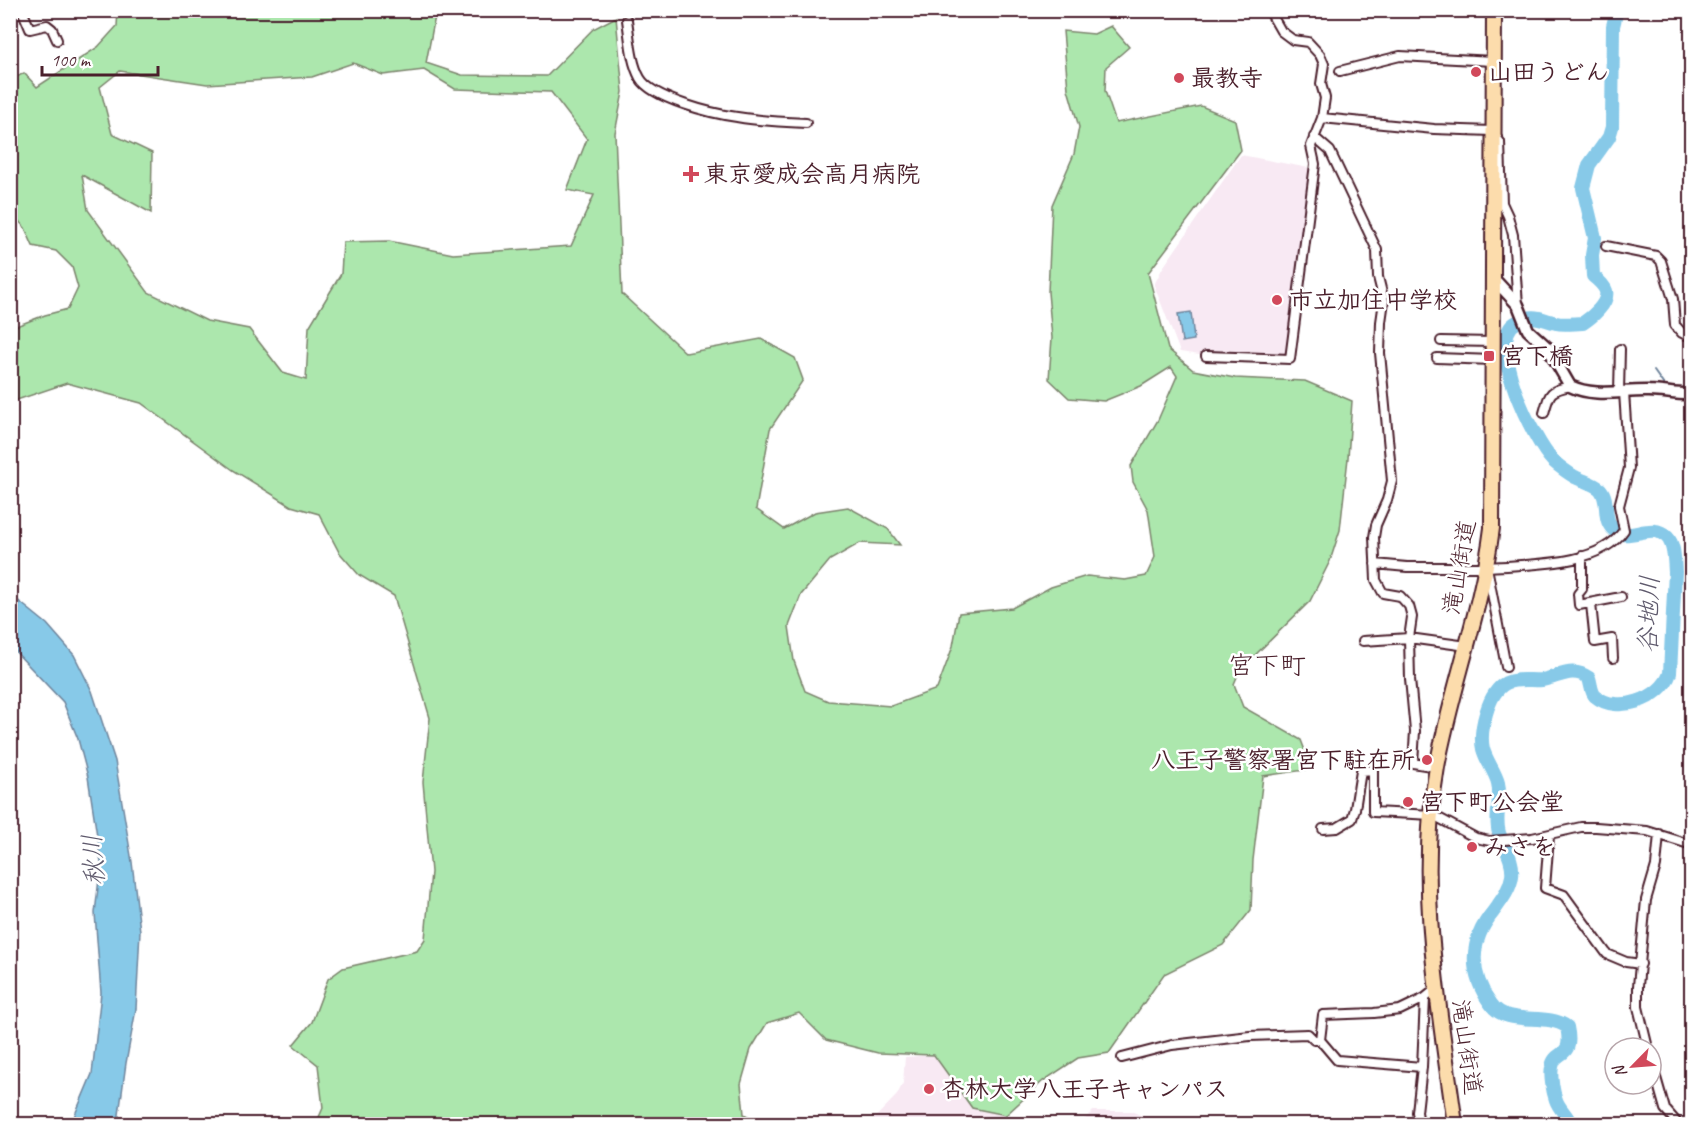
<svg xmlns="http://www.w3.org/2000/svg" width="1702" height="1135" font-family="Caveat,'Klee One',sans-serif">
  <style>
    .built { fill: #f8e9f3 }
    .green { fill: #ace7ad; stroke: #7b836c; stroke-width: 1.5; fill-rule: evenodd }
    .water { fill: #87c9e8; stroke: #6f859c; stroke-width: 1.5 }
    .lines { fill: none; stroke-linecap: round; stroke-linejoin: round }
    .stream { stroke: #6f859c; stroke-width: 2 }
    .river { stroke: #87c9e8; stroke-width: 14 }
    .street-casing { stroke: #4a1f2b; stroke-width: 12 }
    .secondary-casing { stroke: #4a1f2b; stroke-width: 15 }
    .highway-casing { stroke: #4a1f2b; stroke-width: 18 }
    .street { stroke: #fff; stroke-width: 8 }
    .secondary { stroke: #fff; stroke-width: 10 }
    .highway { stroke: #fcdcac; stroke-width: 14 }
    .poi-dot { fill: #d1495b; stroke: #fff; stroke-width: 2 }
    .labels { text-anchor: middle; stroke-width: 5; stroke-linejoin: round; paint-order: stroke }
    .poi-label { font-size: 24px; font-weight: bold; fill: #4a1f2b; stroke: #fff; text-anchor: start }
    .street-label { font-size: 24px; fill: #4a1f2b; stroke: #fff }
    .water-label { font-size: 26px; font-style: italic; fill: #5f5a6d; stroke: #fff }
    .neighbourhood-label { font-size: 26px; fill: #4a1f2b; stroke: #fff }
  </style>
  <rect width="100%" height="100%" fill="#fff"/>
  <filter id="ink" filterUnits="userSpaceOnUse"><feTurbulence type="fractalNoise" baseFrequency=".0167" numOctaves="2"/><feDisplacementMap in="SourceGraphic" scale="12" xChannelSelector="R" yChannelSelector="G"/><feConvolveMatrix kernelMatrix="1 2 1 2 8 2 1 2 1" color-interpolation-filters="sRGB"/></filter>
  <g filter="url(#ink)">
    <path class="built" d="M 1241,155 L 1314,169 L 1290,359 L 1206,356 L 1180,352 L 1154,285 L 1162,269 Z
      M 934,1055 L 972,1108 L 1006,1115 L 1012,1124 L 869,1124 L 897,1095 L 903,1083 L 905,1057 Z
      M 1093,1111 L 1131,1111 L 1161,1124 L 1080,1124 Z"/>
    <path class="green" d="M 118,11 L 436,11 L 426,63 L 462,75 L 547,76 L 593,29 L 616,17 L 623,92 L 615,133 L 622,294 L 686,353 L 761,339 L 795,358 L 803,380 L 770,429 L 756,509 L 784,529 L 815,512 L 848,507 L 888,529 L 900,545 L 860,543 L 830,560 L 801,595 L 789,626 L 794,661 L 805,691 L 828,701 L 891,706 L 937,689 L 953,646 L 959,613 L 1012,608 L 1051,587 L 1087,576 L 1125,580 L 1146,576 L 1155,557 L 1148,510 L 1133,482 L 1131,466 L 1158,420 L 1177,376 L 1171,367 L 1141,386 L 1104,401 L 1069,398 L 1049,379 L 1052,338 L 1048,292 L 1052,205 L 1074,154 L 1079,127 L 1068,89 L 1063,31 L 1094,34 L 1111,26 L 1129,47 L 1106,67 L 1105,91 L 1116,123 L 1201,106 L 1235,120 L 1241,150 L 1148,273 L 1168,349 L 1193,370 L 1235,378 L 1305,381 L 1352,401 L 1348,458 L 1340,530 L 1330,561 L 1310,601 L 1240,670 L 1234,684 L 1243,707 L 1301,740 L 1312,769 L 1263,776 L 1253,860 L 1251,910 L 1223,945 L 1164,974 L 1109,1053 L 1078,1058 L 1043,1081 L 1006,1115 L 972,1108 L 934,1055 L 878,1053 L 826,1040 L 799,1013 L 767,1023 L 751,1049 L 741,1084 L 744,1114 L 762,1124 L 316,1124 L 323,1108 L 318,1065 L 293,1045 L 312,1022 L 328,979 L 343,968 L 417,951 L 425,939 L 431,872 L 423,782 L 430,718 L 394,596 L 359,575 L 339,552 L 319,514 L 291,506 L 233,470 L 141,403 L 67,383 L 11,402 L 11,328 L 45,315 L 68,309 L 78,288 L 72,267 L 56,251 L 33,246 L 25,228 L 11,212 L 11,80 L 24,73 L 37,87 L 98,47 L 117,26 ZM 353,63 L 383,75 L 424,70 L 455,89 L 551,92 L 587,139 L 567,190 L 594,195 L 571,246 L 453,254 L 389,241 L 343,242 L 341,274 L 309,327 L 306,380 L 283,373 L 249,329 L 207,321 L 148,292 L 88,210 L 82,175 L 151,213 L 152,153 L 112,134 L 100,87 L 120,71 L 207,84 L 312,77 Z"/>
    <path class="water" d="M 1191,312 L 1194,340 L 1182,342 L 1178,314 Z
      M 10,594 L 47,624 L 74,655 L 92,691 L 115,761 L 132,862 L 140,931 L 136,1009 L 126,1063 L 118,1122 L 115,1124 L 71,1124 L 92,1074 L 101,993 L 95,913 L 101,862 L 88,777 L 78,739 L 63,702 L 11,647 Z"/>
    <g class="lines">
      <path class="stream" d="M 1654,371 L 1666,388"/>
      <path class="river" d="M 1571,1124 C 1567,1115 1559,1109 1556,1100 C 1553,1092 1550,1076 1552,1067 C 1555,1048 1574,1061 1567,1027 C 1546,1011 1507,1028 1491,1004 C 1469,974 1469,941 1493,912 C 1501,901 1510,890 1512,876 C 1514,860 1504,847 1499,833 C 1494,817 1502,799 1498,783 C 1495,771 1486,761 1483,749 C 1479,731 1488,692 1506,683 C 1516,678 1531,681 1542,680 C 1560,677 1572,666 1589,678 C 1591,684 1591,692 1595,696 C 1617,715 1662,699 1670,673 L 1675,572 C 1674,561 1675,545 1667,537 C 1651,520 1626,545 1612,528 C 1602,517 1610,500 1600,489 C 1593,483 1583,481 1575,477 C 1568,473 1560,467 1553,461 C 1534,442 1483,339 1517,322 C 1535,313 1540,319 1556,323 C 1564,325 1575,323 1583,323 C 1592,317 1609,303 1606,291 C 1604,285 1598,280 1593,276 L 1592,255 L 1595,238 L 1583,188 L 1589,165 L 1609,137 L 1612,127 L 1613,26 L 1617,10"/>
      <defs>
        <path id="street" d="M 22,10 L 30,29 L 47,25 L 52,29 L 57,40
          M 627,20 C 630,39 631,62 640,78 C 652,99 714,114 737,117 C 760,121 783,122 806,123
          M 1340,71 L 1400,56 L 1493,61
          M 1322,118 L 1434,129 L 1492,131 L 1500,142 L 1502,203 L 1508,216 L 1513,235 L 1518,305
          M 1314,137 L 1330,151 L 1377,250 L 1378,277 L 1384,301 L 1381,322 L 1380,353 L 1392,481 L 1387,500 L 1376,525 L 1374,537 L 1376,580 L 1383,593 L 1400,596 L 1409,606 L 1412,617 L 1409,638 L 1410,679 L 1415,731 L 1413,763 L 1437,767
          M 1606,246 L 1656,256 L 1661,261 L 1673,299 L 1675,325 L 1682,333 L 1692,338
          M 1441,341 L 1493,342
          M 1206,356 L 1290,359 L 1315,164 L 1311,146 L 1322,118 L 1325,98 L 1321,84 L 1324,64 L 1320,55 L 1308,42 L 1293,40 L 1281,31 L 1269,10
          M 1437,358 L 1493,360
          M 1619,392 L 1620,349
          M 1544,413 C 1550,392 1549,391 1570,386
          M 1582,556 L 1582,589 L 1578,594 L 1579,605 L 1621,597
          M 1375,564 L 1407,567 L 1487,567
          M 1591,604 L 1595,642 L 1612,639 L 1613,658
          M 1363,641 L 1409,638 L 1467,646
          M 1506,667 L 1487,567 C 1528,564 1599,567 1624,530 L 1619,506 L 1629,468 L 1624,392
          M 1323,829 L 1337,828 L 1352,819 L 1355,809 L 1361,771 L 1373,770 L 1373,812 L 1433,815 L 1476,838 L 1490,841 L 1532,838 L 1581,827 L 1596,827 L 1647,831 L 1692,845
          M 1549,836 L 1545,888 L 1564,895 L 1607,954 L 1626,962 L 1641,964
          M 1320,1040 L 1337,1060 L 1422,1067
          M 1648,1048 L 1638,1007 L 1638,986 L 1646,900 L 1656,866 L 1659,834
          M 1122,1058 L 1172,1045 L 1250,1036 L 1308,1034 L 1314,1040 L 1320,1040 L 1323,1015 L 1374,1013 L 1400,1010 L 1425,998
          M 1651,1060 L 1665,1109 L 1678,1124
          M 1419,1124 L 1417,1112 L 1422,1067 L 1425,998 L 1436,989"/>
        <path id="secondary" d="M 1493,278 L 1518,305 L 1528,330 L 1548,348 L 1570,386 C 1595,398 1623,390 1649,391 C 1664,391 1677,395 1692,394"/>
        <path id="highway" d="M 1455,1124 C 1439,1007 1416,885 1437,767 C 1452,686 1482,609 1492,528 L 1494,10"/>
      </defs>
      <use href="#street" class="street-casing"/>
      <use href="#secondary" class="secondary-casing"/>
      <use href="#highway" class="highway-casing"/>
      <use href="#street" class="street"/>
      <use href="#secondary" class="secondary"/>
      <use href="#highway" class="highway"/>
    </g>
  </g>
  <g class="poi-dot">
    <circle cx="1476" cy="72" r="6"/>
    <circle cx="1179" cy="78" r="6"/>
    <path d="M688 165h6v6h6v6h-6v6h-6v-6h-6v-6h6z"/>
    <circle cx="1277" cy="300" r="6"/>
    <rect x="1483" y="350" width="12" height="12" rx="3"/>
    <circle cx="1427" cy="760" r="6"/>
    <circle cx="1408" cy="802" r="6"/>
    <circle cx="1472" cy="847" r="6"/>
    <circle cx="929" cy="1089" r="6"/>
  </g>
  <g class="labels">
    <g class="poi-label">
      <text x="1488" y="80">山田うどん</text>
      <text x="1191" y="86">最教寺</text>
      <text x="704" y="182">東京愛成会高月病院</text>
      <text x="1289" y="308">市立加住中学校</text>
      <text x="1501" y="364">宮下橋</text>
      <text x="1415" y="768" text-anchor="end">八王子警察署宮下駐在所</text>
      <text x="1420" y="810">宮下町公会堂</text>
      <text x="1484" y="855">みさを</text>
      <text x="941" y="1097">杏林大学八王子キャンパス</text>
    </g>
    <g class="street-label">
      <text transform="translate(1459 567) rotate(-80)" y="8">滝山街道</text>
      <text transform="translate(1467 1047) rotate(82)" y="8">滝山街道</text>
    </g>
    <g class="water-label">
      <text transform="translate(1648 614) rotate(-88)" y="9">谷地川</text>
      <text transform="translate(93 860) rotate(-94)" y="9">秋川</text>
    </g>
    <g class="neighbourhood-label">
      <text x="1267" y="674">宮下町</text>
    </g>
  </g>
  <rect width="1702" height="1135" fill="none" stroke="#fff" stroke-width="36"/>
  <rect x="18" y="18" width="1666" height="1099" fill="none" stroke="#4a1f2b" stroke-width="2" filter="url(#ink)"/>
  <g transform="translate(1633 1066) rotate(245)"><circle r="28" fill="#ffffff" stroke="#b7a5aa" stroke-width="1.5"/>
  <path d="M0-4.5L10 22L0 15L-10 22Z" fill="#d1495b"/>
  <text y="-9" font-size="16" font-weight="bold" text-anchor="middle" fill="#4a1f2b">N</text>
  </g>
  <path d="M42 66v9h116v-9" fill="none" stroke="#4a1f2b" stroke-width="3"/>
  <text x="51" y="66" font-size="18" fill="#4a1f2b" stroke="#ffffff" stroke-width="4.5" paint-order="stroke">100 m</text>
</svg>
